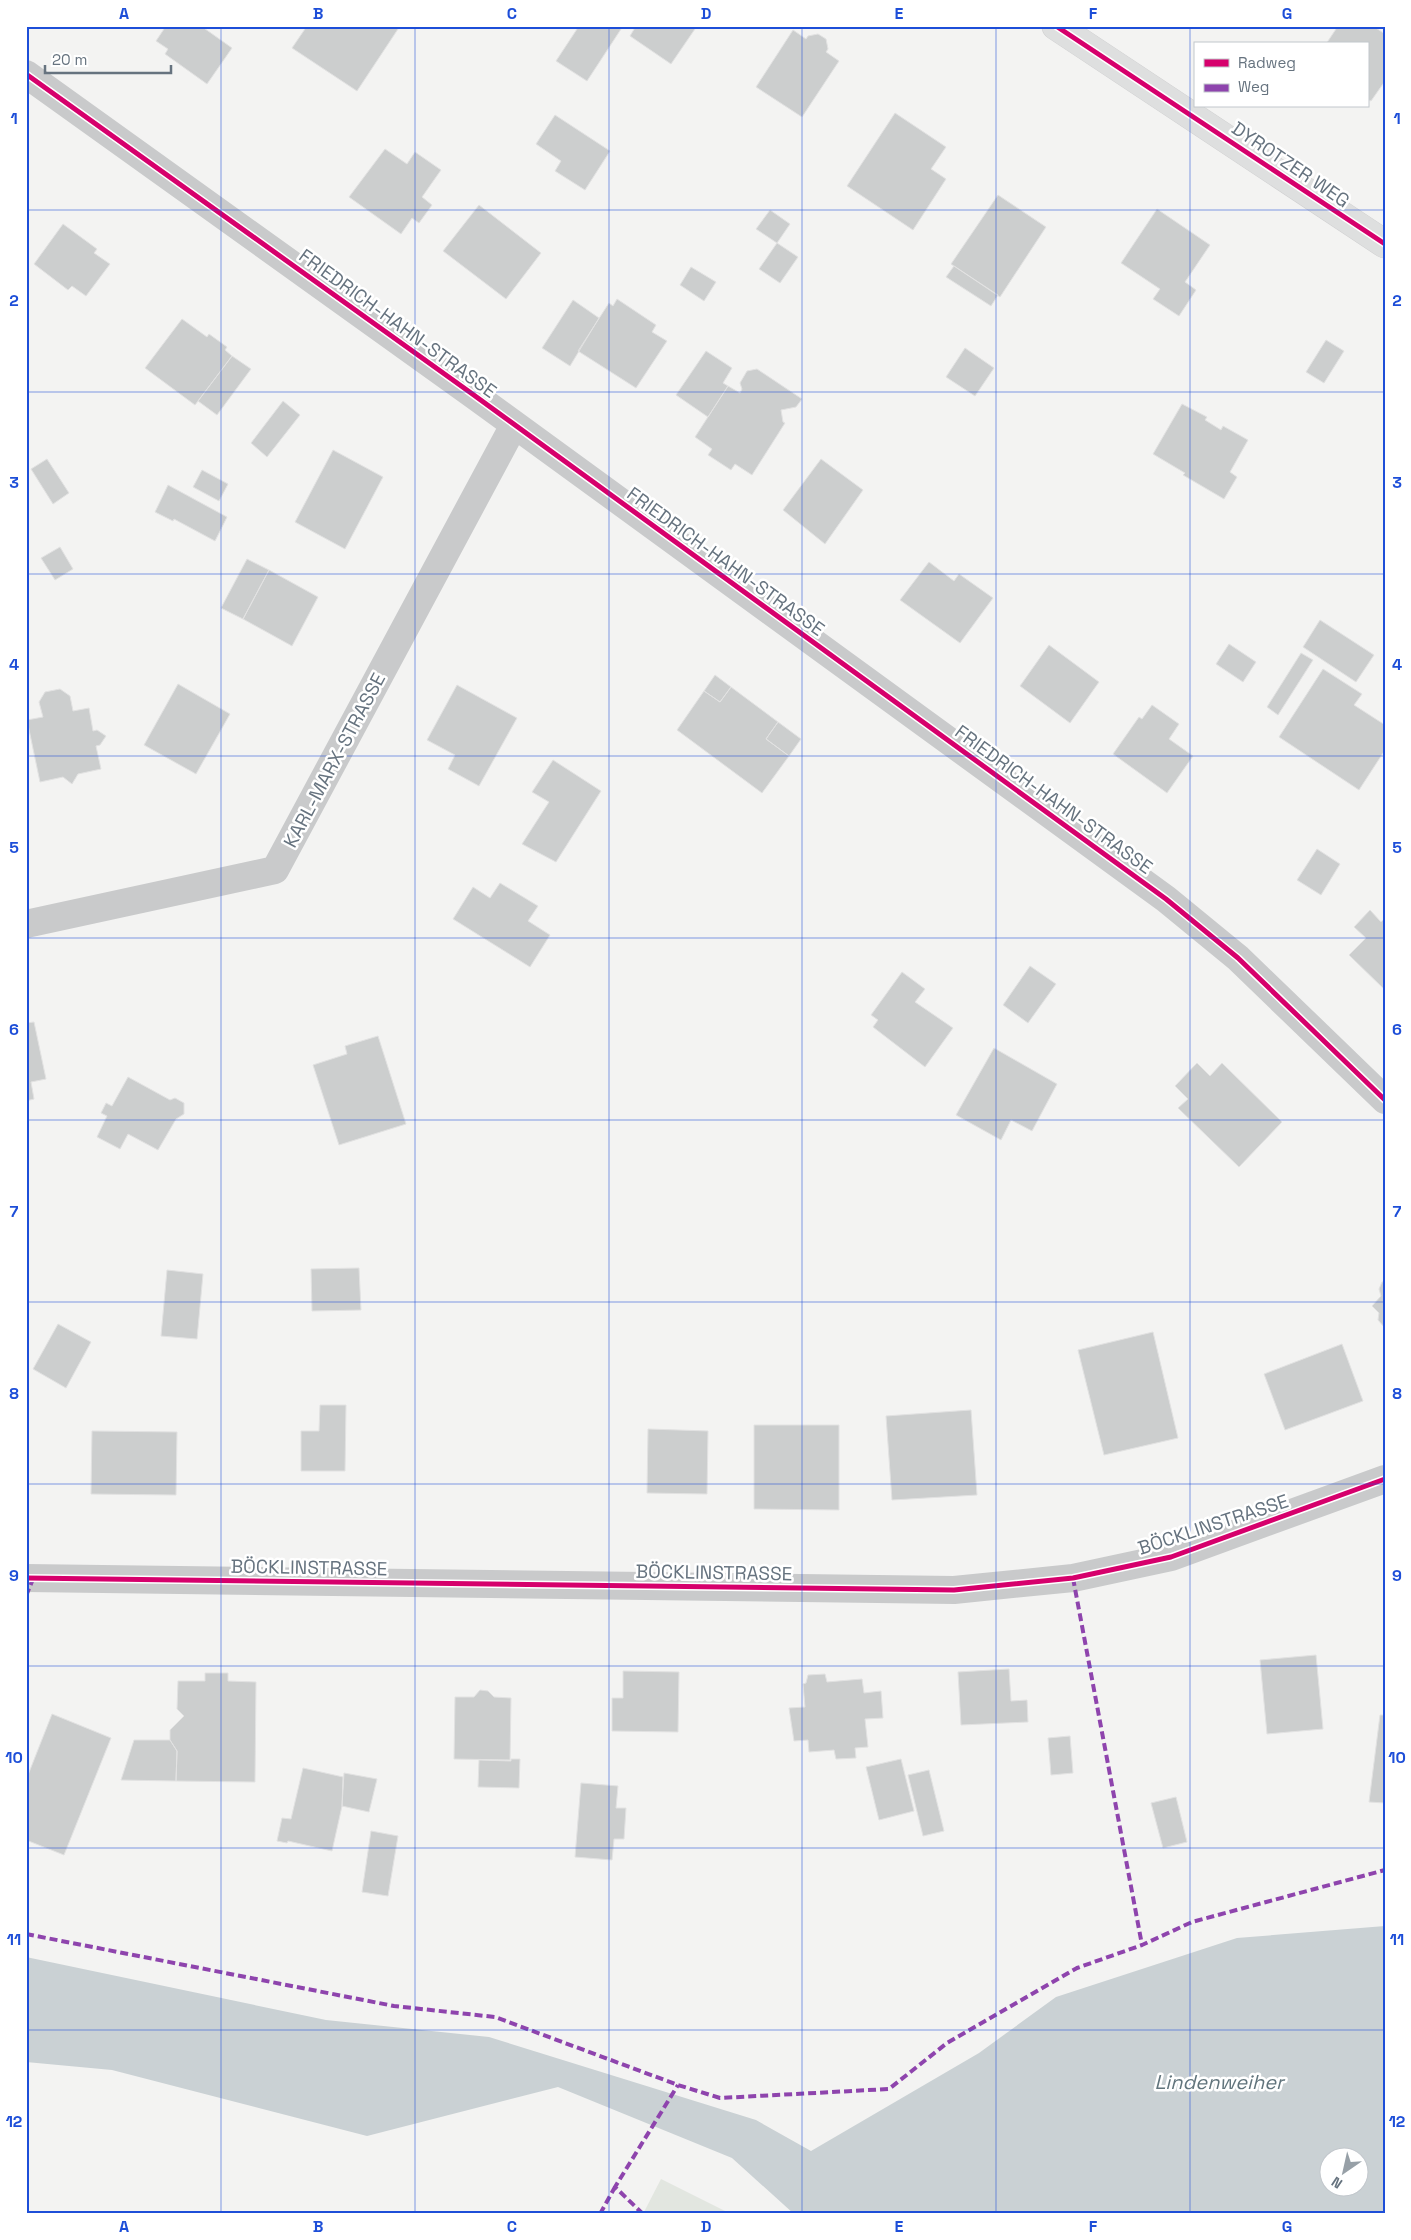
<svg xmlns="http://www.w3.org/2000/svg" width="1411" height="2240" font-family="'Space Grotesk',sans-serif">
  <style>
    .green { fill: #e2e6e0 }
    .water { fill: #cad1d4; fill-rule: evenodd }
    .building { fill: #cccece; stroke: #e2e2e2 }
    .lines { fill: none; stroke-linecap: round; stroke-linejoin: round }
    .secondary-casing { stroke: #cfcfd0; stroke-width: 29 }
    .street { stroke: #c9cacb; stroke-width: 28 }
    .secondary { stroke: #dedfdf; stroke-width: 28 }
    .quiet { stroke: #8e44ad; stroke-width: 4; stroke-dasharray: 8 4; stroke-linecap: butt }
    .cycleway-casing { stroke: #fff; stroke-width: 8 }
    .cycleway { stroke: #d6006c; stroke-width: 5 }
    .grid { fill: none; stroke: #1d4ed8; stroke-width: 1; stroke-opacity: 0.55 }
    .labels { text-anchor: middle; stroke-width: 5; stroke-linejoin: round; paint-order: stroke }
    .street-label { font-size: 19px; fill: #66737f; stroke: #fff }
    .water-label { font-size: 20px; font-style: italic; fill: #61747c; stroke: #fff }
    .neatline { fill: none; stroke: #1d4ed8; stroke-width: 2 }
    .grid-label { font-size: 16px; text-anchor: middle; font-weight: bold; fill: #1d4ed8 }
  </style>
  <rect width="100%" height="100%" fill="#f3f3f2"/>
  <path class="green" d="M 661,2179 L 731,2214 L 643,2214 Z"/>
  <path class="water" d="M 1385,1926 L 1385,2214 L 794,2214 L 732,2158 L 558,2087 L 367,2136 L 112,2070 L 26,2062 L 26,1957 L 326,2020 L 489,2037 L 756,2120 L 811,2151 L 979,2053 L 1056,1997 L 1237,1938 ZM 1328,2158 L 1358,2158 L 1358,2188 L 1328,2188 Z"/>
  <path class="building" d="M 166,26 L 201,26 L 232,48 L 207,84 L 165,54 L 168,49 L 156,41 Z
    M 307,26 L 400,26 L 357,91 L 292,48 Z
    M 579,26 L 623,26 L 587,81 L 556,61 Z
    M 636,26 L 697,26 L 671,64 L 630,36 Z
    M 1338,26 L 1373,26 L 1385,34 L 1385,81 L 1371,101 L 1367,99 L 1367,44 L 1326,44 Z
    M 793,30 L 806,39 L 808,36 L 818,34 L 826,39 L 828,49 L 826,52 L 839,61 L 802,117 L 756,87 Z
    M 895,113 L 946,147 L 931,169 L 946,179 L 913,230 L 847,186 Z
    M 555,115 L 610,151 L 585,190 L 555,171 L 561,161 L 536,144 Z
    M 385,149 L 407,164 L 415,152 L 441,170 L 422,197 L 432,205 L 419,223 L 412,218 L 401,234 L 349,197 Z
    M 998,195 L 1046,227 L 1000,297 L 951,264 Z
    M 479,205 L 541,253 L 506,299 L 443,251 Z
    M 1157,209 L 1210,245 L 1185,282 L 1196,290 L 1179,316 L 1153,299 L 1160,289 L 1121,263 Z
    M 770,210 L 790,224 L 777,243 L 756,229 Z
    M 63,224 L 97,249 L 94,253 L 110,264 L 86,296 L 72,286 L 68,290 L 34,264 Z
    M 777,243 L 798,257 L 780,283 L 759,269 Z
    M 954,266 L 998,295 L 991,306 L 946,277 Z
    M 691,267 L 716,282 L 704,301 L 680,285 Z
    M 617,299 L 656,325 L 652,332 L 667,341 L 636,388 L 578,351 L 609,303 L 613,306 Z
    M 573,300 L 599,318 L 570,366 L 542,348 Z
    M 182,319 L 207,337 L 209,334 L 227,347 L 225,350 L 232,356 L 195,405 L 145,368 Z
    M 1326,340 L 1344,351 L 1324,383 L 1306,372 Z
    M 965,348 L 994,368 L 975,396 L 946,377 Z
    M 706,351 L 732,368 L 723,383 L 728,386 L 708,417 L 676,395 Z
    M 232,356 L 251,369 L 217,415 L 198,401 Z
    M 757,369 L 802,399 L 796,407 L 781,410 L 783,422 L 785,423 L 752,475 L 735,464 L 731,470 L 708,455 L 712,449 L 695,437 L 728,386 L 740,393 L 742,389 L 740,383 L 747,371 Z
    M 283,401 L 300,415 L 267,457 L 251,443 Z
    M 1182,404 L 1207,417 L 1205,420 L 1221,430 L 1223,426 L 1248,440 L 1230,472 L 1237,477 L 1224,499 L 1183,475 L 1185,473 L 1153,454 Z
    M 333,450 L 383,477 L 345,549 L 295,522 Z
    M 47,459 L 69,493 L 53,504 L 31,469 Z
    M 821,459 L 863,490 L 825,544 L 783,510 Z
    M 202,470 L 228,484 L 219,501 L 193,487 Z
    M 168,485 L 227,517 L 215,541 L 174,519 L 173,521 L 155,512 Z
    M 60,547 L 73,569 L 55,580 L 41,558 Z
    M 247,559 L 269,570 L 243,619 L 221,608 Z
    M 929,562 L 954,581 L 959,574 L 993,598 L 960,643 L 900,600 Z
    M 269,570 L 318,597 L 292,646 L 243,619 Z
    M 1320,620 L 1374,655 L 1356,682 L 1303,647 Z
    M 1229,644 L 1256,662 L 1243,682 L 1216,664 Z
    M 1049,645 L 1099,682 L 1070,723 L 1020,686 Z
    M 1301,653 L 1313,660 L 1278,715 L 1267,707 Z
    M 1323,669 L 1362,694 L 1354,705 L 1385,725 L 1385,750 L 1359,790 L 1279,737 Z
    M 715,675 L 731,687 L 720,702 L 704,691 Z
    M 178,684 L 230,714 L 196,774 L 144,745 Z
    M 457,685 L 517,718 L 479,786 L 448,769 L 455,755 L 427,740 Z
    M 731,687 L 778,722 L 766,739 L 789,756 L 762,793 L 677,730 L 704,691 L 720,702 Z
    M 60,689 L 70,696 L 73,711 L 89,708 L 93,731 L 97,730 L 106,736 L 100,745 L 96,746 L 101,769 L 78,774 L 72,784 L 63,777 L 40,782 L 27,720 L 43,717 L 39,702 L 45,692 Z
    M 1152,705 L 1179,724 L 1169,739 L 1193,756 L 1167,793 L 1113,754 L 1139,717 L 1142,719 Z
    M 778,722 L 801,739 L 789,756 L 766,739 Z
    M 553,760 L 601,791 L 556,862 L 522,844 L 549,802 L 532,792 Z
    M 1317,849 L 1340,864 L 1321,895 L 1297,880 Z
    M 500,883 L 538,906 L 528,921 L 550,935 L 530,967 L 453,919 L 473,887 L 490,898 Z
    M 1370,910 L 1381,922 L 1385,918 L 1385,990 L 1349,955 L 1366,938 L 1354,927 Z
    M 1030,966 L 1056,984 L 1028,1023 L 1003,1005 Z
    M 902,972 L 925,989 L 915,1002 L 953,1028 L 925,1067 L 873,1027 L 878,1020 L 871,1015 Z
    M 34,1022 L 46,1079 L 31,1082 L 34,1099 L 26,1101 L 26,1023 Z
    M 378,1036 L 406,1124 L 339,1145 L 313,1065 L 347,1054 L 345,1046 Z
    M 994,1048 L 1057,1084 L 1032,1131 L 1011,1120 L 1001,1140 L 956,1115 Z
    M 1197,1063 L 1210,1076 L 1222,1063 L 1282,1122 L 1239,1167 L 1178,1108 L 1188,1099 L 1175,1086 Z
    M 128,1077 L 170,1100 L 175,1098 L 184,1103 L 184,1114 L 176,1119 L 158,1150 L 128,1134 L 120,1149 L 97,1137 L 107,1116 L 101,1113 L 106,1103 L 112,1106 Z
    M 359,1268 L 361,1310 L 312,1311 L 311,1269 Z
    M 167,1270 L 203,1274 L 197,1339 L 161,1336 Z
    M 1385,1281 L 1385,1328 L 1378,1320 L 1379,1313 L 1372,1306 L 1381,1296 L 1379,1289 L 1382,1282 Z
    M 58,1324 L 91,1342 L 66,1388 L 33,1369 Z
    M 1153,1332 L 1178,1438 L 1104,1455 L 1078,1350 Z
    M 1342,1344 L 1363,1401 L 1285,1430 L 1264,1374 Z
    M 320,1405 L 346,1405 L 345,1471 L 301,1471 L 301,1431 L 319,1431 Z
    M 971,1410 L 977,1495 L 892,1500 L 886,1416 Z
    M 754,1425 L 839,1425 L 839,1510 L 754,1509 Z
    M 648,1429 L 708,1431 L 707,1494 L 647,1493 Z
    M 92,1431 L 177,1432 L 176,1495 L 91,1494 Z
    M 1316,1655 L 1323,1729 L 1267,1734 L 1260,1660 Z
    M 1009,1669 L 1011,1701 L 1027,1700 L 1028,1722 L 961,1725 L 958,1672 Z
    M 623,1671 L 679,1672 L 678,1732 L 612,1731 L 612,1698 L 623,1698 Z
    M 205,1673 L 228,1673 L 228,1681 L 256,1682 L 255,1782 L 176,1781 L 177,1751 L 170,1740 L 170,1730 L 184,1716 L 177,1709 L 178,1681 L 205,1681 Z
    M 825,1674 L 827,1682 L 862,1679 L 864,1693 L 881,1691 L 883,1718 L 865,1719 L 868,1747 L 855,1748 L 856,1758 L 836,1759 L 834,1750 L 809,1752 L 808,1740 L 794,1741 L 789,1708 L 805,1707 L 803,1684 L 806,1683 L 808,1675 Z
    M 480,1690 L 488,1691 L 494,1697 L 511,1698 L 510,1760 L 454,1759 L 455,1697 L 474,1697 Z
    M 52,1714 L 111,1738 L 64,1855 L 26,1840 L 26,1780 Z
    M 1380,1715 L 1385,1715 L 1385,1803 L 1369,1802 Z
    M 1070,1736 L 1073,1773 L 1051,1775 L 1048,1738 Z
    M 134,1740 L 170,1740 L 177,1751 L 176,1781 L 121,1780 Z
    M 511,1759 L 520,1759 L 519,1788 L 478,1787 L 479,1760 L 511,1761 Z
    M 901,1759 L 914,1811 L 879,1820 L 866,1767 Z
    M 303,1768 L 343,1777 L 342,1806 L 332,1851 L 288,1841 L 287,1843 L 277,1841 L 282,1818 L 291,1819 Z
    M 929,1770 L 944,1831 L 923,1836 L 908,1775 Z
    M 344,1773 L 377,1779 L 369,1812 L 342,1806 Z
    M 581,1783 L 618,1786 L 616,1808 L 626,1808 L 624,1839 L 614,1839 L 612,1860 L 575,1857 Z
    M 1176,1797 L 1187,1842 L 1163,1848 L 1151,1803 Z
    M 371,1831 L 398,1836 L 388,1896 L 362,1892 Z"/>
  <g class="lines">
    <defs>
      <path id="secondary" d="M 1056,26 L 1385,244"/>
    </defs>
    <use href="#secondary" class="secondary-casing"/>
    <path class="street" d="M 26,74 L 471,393 L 1166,899 L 1238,958 L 1385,1100
      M 26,924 L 275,870 L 514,425
      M 26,1578 L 954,1590 L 1073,1578 L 1171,1557 L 1385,1479"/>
    <use href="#secondary" class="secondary"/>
    <path class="quiet" d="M 1073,1578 L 1142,1945
      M 26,1596 L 33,1579
      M 26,1934 L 394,2006 L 495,2017 L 678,2085 L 720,2098 L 889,2089 L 947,2043 L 1077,1968 L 1142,1945 L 1192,1922 L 1385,1870
      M 600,2214 L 615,2187
      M 643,2214 L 615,2187 L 678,2085"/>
    <defs>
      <path id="cycleway" d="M 1056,26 L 1385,244
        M 26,74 L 471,393 L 1166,899 L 1238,958 L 1385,1100
        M 26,1578 L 954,1590 L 1073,1578 L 1171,1557 L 1385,1479"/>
    </defs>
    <use href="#cycleway" class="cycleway-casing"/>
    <use href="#cycleway" class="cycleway"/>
  </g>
  <path class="grid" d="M 221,26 L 221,2214M 415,26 L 415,2214M 609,26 L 609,2214M 802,26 L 802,2214M 996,26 L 996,2214M 1190,26 L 1190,2214M 26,210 L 1385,210M 26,392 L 1385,392M 26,574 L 1385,574M 26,756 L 1385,756M 26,938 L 1385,938M 26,1120 L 1385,1120M 26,1302 L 1385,1302M 26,1484 L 1385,1484M 26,1666 L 1385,1666M 26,1848 L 1385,1848M 26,2030 L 1385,2030"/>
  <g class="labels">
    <g class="street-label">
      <text transform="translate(1291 164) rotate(34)" y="7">DYROTZER WEG</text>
      <text transform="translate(398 323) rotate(36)" y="7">FRIEDRICH-HAHN-STRASSE</text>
      <text transform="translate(726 561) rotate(36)" y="7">FRIEDRICH-HAHN-STRASSE</text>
      <text transform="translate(334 760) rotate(-62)" y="7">KARL-MARX-STRASSE</text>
      <text transform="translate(1054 799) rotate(36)" y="7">FRIEDRICH-HAHN-STRASSE</text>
      <text transform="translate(1213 1524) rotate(-18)" y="7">BÖCKLINSTRASSE</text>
      <text transform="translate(309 1567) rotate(1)" y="7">BÖCKLINSTRASSE</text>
      <text transform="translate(714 1572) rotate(1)" y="7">BÖCKLINSTRASSE</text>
    </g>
    <g class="water-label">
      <text x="1219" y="2089">Lindenweiher</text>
    </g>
  </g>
  <rect width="1411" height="2240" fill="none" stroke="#ffffff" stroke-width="55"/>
  <rect x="1194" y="42" width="175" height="65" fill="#ffffff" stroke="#c2c7cc"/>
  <rect x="1204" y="59" width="25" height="8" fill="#d6006c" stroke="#c2c7cc"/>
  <text x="1238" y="68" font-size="15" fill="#66737f">Radweg</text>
  <rect x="1204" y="84" width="25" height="8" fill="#8e44ad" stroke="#c2c7cc"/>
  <text x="1238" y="92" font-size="15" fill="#66737f">Weg</text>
  <g transform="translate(1344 2172) rotate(214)"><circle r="24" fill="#ffffff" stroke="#c2c7cc"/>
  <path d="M0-4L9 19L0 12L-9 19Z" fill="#97a0a7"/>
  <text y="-8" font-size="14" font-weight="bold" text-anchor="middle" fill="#66737f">N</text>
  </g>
  <path d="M45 65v8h126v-8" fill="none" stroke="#66737f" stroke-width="2.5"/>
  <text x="52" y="65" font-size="15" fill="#66737f" stroke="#ffffff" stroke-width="4" paint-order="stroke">20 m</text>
  <rect x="28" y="28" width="1356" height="2184" class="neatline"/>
  <g class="grid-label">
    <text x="124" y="19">A</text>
    <text x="318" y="19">B</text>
    <text x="512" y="19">C</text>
    <text x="706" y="19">D</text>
    <text x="899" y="19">E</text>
    <text x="1093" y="19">F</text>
    <text x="1287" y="19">G</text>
    <text x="14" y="124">1</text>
    <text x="1397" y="124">1</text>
    <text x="14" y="306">2</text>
    <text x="1397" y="306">2</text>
    <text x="14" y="488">3</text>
    <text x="1397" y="488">3</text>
    <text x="14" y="670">4</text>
    <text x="1397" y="670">4</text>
    <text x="14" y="853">5</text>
    <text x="1397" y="853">5</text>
    <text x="14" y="1035">6</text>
    <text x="1397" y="1035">6</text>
    <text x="14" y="1217">7</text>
    <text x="1397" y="1217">7</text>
    <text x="14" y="1399">8</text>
    <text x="1397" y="1399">8</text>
    <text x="14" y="1581">9</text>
    <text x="1397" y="1581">9</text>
    <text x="14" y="1763">10</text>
    <text x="1397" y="1763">10</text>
    <text x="14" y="1945">11</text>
    <text x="1397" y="1945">11</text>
    <text x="14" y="2127">12</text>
    <text x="1397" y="2127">12</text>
    <text x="124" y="2232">A</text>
    <text x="318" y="2232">B</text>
    <text x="512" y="2232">C</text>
    <text x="706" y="2232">D</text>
    <text x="899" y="2232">E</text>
    <text x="1093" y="2232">F</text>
    <text x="1287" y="2232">G</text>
  </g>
</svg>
